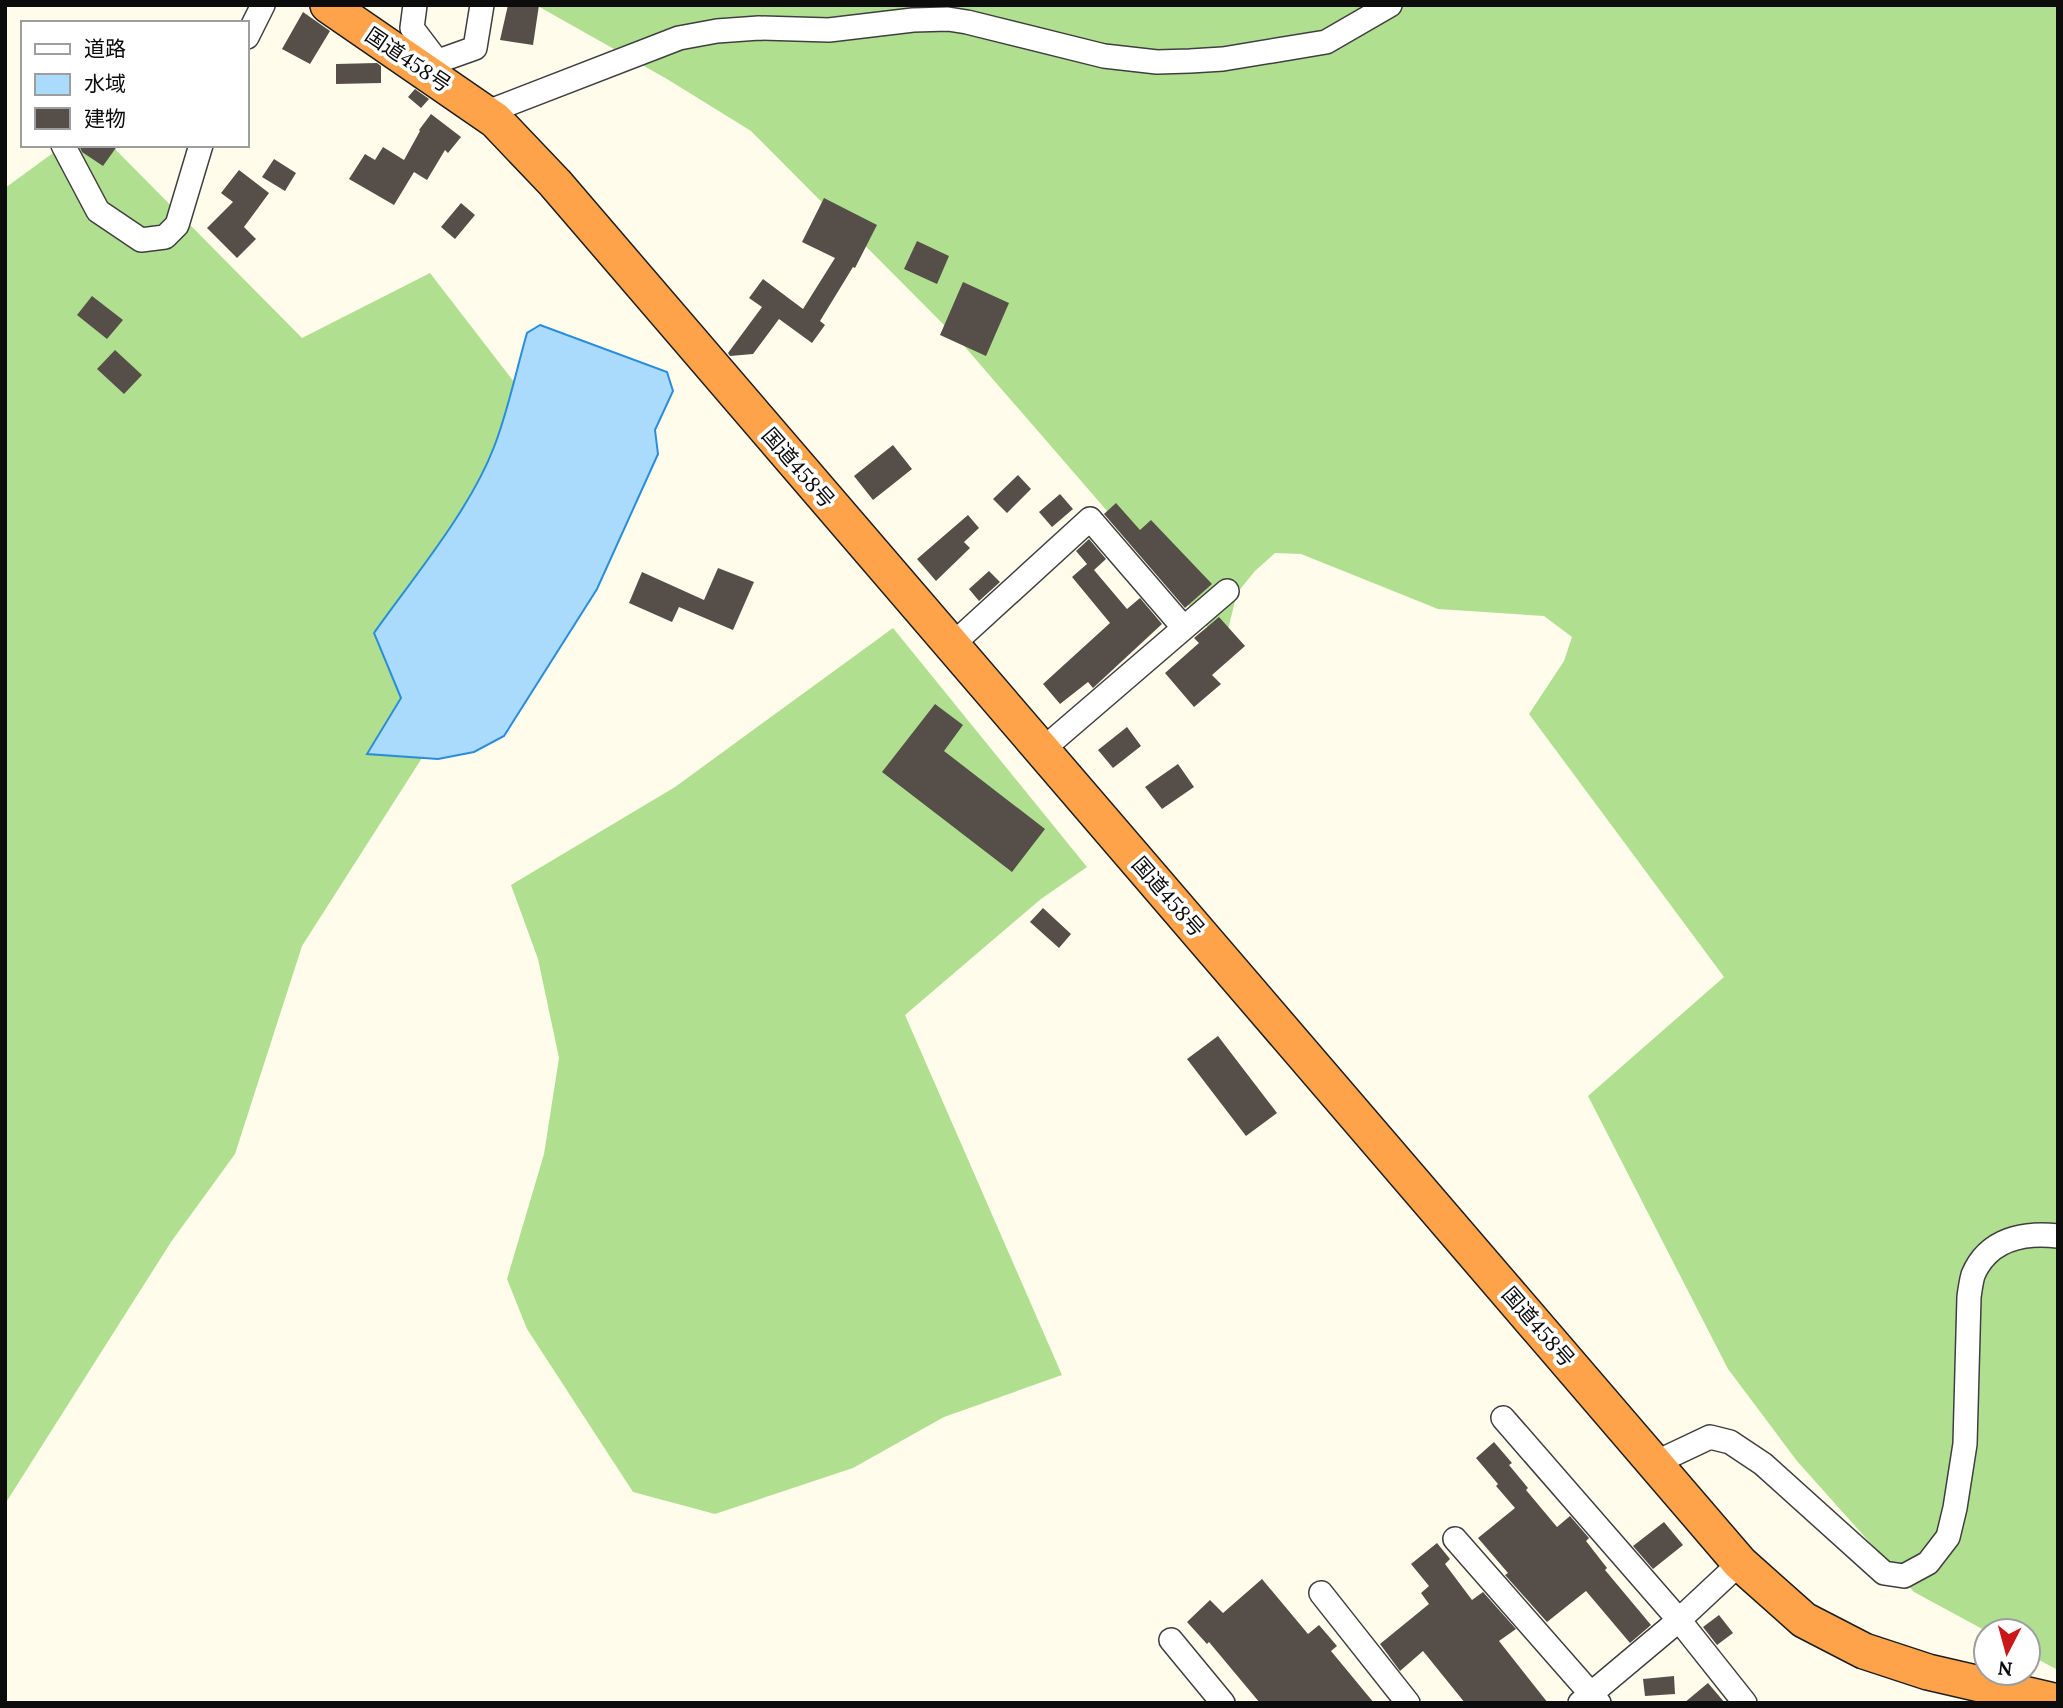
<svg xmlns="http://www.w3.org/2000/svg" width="2063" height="1708" font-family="Lora,'Noto Sans JP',serif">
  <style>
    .forest { fill: #b0e08f }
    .water { fill: #aadbfc; stroke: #2a8ddb; stroke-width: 2 }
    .building { fill: #564e48 }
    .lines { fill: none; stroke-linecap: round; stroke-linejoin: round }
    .minor-casing { stroke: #3f3f3f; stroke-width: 26 }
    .highway-casing { stroke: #1d1d1d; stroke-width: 38 }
    .minor { stroke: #fff; stroke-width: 23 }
    .highway { stroke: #ffa34a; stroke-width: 35 }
    .labels { text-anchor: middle; stroke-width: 7; stroke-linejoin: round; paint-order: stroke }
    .street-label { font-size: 21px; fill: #0c0c0c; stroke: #fff }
  </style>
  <rect width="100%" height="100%" fill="#fffcec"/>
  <path class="forest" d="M 536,5 L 2058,5 L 2058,1670 L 2028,1654 L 2028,1631 L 1986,1631 L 1914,1592 L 1797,1461 L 1728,1369 L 1588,1096 L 1724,977 L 1529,714 L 1564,661 L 1572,637 L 1544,616 L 1438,609 L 1301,554 L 1275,553 L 1255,571 L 1237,593 L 1224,646 L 959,340 L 751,131 L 667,79 Z
    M 64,145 L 111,145 L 302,338 L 430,273 L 595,487 L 302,946 L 235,1154 L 171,1242 L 5,1504 L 5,188 Z
    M 893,628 L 1087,867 L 1041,899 L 905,1015 L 1062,1375 L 944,1417 L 853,1468 L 715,1514 L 633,1492 L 527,1329 L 507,1279 L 544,1154 L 559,1058 L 538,959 L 511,885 L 675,787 Z"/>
  <path class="water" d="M 540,325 L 667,372 L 673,391 L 655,430 L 658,454 L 597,589 L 504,736 L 474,752 L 438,759 L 367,754 L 401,698 L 374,633 C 413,578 470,510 494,447 C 508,411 516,371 527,333 Z"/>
  <path class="building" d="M 508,5 L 539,5 L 533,45 L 500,40 Z
    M 303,12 L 330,31 L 310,64 L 282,49 Z
    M 377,63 L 381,66 L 381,83 L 336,84 L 336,64 Z
    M 415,89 L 429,99 L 421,108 L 408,97 Z
    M 431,114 L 461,137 L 448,153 L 445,150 L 427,180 L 414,172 L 394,205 L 349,179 L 365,154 L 375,160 L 383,147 L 404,160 L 420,131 L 419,130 Z
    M 79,145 L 118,145 L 103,166 L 82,152 Z
    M 274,159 L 296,173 L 285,191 L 262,177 Z
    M 239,170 L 269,193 L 244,227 L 256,239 L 237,258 L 207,228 L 233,202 L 221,193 Z
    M 824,198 L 877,225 L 855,268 L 853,267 L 820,321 L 825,325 L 812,343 L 779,319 L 753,354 L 730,356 L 728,353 L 762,307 L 749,298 L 763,279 L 803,309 L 835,258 L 802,242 Z
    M 461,203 L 475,215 L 455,239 L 441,227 Z
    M 917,241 L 949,256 L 937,284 L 904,269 Z
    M 963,282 L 1009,303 L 986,356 L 940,335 Z
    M 92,296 L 123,320 L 107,339 L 77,315 Z
    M 115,350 L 142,375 L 124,394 L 97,369 Z
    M 893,445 L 912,469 L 873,500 L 854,476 Z
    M 1018,475 L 1031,489 L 1007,513 L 993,499 Z
    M 1060,494 L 1073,509 L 1052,527 L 1039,512 Z
    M 1116,503 L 1140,530 L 1151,520 L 1212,584 L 1185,608 L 1104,514 Z
    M 968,515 L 979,528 L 964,542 L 970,548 L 936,581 L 917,559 Z
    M 1089,539 L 1106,559 L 1094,570 L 1127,609 L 1140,598 L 1162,624 L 1093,688 L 1088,682 L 1060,704 L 1043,684 L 1110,623 L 1072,577 L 1087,564 L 1076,551 Z
    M 718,568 L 754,582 L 733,630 L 679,607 L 672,622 L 629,603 L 642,572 L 704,600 Z
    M 989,571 L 1000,582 L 979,601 L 969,589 Z
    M 1219,617 L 1245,646 L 1212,675 L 1221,684 L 1194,707 L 1165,673 L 1199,643 L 1194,638 Z
    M 935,704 L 963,725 L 944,751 L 1045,829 L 1012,872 L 882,772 Z
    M 1127,727 L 1141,746 L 1113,768 L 1098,750 Z
    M 1178,764 L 1194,787 L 1162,809 L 1145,787 Z
    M 1043,908 L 1071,934 L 1059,948 L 1030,922 Z
    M 1218,1036 L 1277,1113 L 1246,1136 L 1187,1059 Z
    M 1494,1442 L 1512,1463 L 1509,1465 L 1528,1488 L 1526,1490 L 1557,1527 L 1570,1516 L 1589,1538 L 1586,1541 L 1607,1568 L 1605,1570 L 1651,1625 L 1630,1643 L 1586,1591 L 1547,1622 L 1505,1575 L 1508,1573 L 1478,1538 L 1515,1508 L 1496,1486 L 1498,1484 L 1476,1458 Z
    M 1664,1522 L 1683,1545 L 1653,1569 L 1633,1546 Z
    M 1437,1543 L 1450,1559 L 1445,1564 L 1472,1600 L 1483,1592 L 1516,1629 L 1499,1641 L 1548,1703 L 1465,1703 L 1423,1651 L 1400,1671 L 1380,1644 L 1429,1604 L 1421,1593 L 1429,1586 L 1411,1564 Z
    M 1262,1579 L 1308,1634 L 1319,1625 L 1337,1646 L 1331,1651 L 1374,1703 L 1260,1703 L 1209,1642 L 1207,1644 L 1187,1622 L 1210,1600 L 1223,1613 Z
    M 1719,1615 L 1733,1633 L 1717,1645 L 1703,1627 Z
    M 1674,1676 L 1675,1694 L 1645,1696 L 1643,1679 Z
    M 1708,1683 L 1725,1703 L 1684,1703 Z"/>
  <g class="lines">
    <defs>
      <path id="minor" d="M 415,5 L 412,28 L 437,61
        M 247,37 L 263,5
        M 419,68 L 475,48 L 482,5
        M 485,113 L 679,38 L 717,31 L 759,28 L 829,30 L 913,20 L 948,19 L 967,22 L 1104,56 L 1157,62 L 1190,61 L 1223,59 L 1326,42 L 1390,5
        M 63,145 L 98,211 L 141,240 L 165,237 L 177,225 L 201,145
        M 952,645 L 1090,519 L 1184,628
        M 1042,750 L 1227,591
        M 1503,1418 L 1679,1620 L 1745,1703
        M 1655,1463 L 1710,1437 L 1730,1442 L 1763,1464 L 1884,1573 L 1904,1576 L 1928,1563 L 1948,1537 L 1955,1508 L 1965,1444 L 1969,1297 C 1970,1290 1971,1282 1973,1275 C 1988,1239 2024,1232 2058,1236
        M 1455,1539 L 1599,1703
        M 1321,1593 L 1408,1703
        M 1171,1640 L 1223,1703
        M 1580,1703 L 1679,1620 L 1740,1563"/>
      <path id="highway" d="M 328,5 L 495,120 L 555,183 L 1740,1563 L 1804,1620 L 1864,1651 L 1928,1672 L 2058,1702"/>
    </defs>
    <use href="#minor" class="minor-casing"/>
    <use href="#highway" class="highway-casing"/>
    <use href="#minor" class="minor"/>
    <use href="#highway" class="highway"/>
  </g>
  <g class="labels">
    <g class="street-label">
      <text transform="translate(408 60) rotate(34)" y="7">国道458号</text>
      <text transform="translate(798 468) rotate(49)" y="7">国道458号</text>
      <text transform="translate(1168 897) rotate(49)" y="7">国道458号</text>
      <text transform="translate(1538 1327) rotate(49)" y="7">国道458号</text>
    </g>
  </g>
  <rect width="2063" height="1708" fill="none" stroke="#0c0c0c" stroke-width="14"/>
  <rect x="21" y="21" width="228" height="126" fill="#ffffff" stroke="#9e9e9e" stroke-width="2"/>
  <rect x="35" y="44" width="35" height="10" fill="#ffffff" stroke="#9e9e9e" stroke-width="2"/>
  <text x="84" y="56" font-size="21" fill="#0c0c0c">道路</text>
  <rect x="35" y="74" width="35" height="21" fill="#aadbfc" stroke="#9e9e9e" stroke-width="2"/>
  <text x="84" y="91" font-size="21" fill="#0c0c0c">水域</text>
  <rect x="35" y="108" width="35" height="21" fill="#564e48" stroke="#9e9e9e" stroke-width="2"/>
  <text x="84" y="126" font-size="21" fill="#0c0c0c">建物</text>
  <g transform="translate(2007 1652) rotate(186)"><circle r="33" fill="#ffffff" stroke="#9e9e9e" stroke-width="2"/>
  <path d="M0-5L12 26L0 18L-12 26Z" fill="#ca1719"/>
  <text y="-10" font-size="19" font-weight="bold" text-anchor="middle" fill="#0c0c0c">N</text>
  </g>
</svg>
